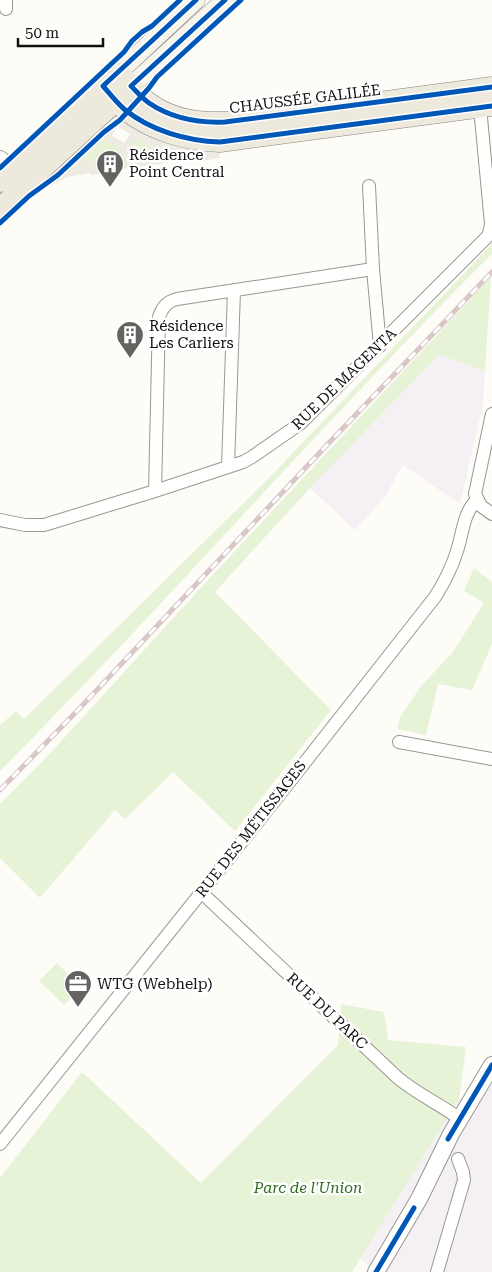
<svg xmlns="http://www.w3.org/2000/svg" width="492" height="1272" font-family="'Roboto Serif',serif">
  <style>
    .industrial { fill: #f5f0f3 }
    .green { fill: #e7f3d7 }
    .plaza { fill: #edebe2; fill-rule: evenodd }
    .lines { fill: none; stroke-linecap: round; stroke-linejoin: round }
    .minor-casing { stroke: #979795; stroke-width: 14 }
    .tertiary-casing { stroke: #979795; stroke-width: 18 }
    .secondary-casing { stroke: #8e8d8b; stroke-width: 19 }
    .primary-casing { stroke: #858482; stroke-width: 21 }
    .minor { stroke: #fffffe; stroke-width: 12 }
    .tertiary { stroke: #fffffe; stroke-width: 16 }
    .secondary { stroke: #f6f4eb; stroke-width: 18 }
    .primary { stroke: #ede9dc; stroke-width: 20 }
    .rail-casing { stroke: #d9c6c7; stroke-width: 5 }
    .rail { stroke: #fff; stroke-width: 3; stroke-dasharray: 9; stroke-linecap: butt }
    .cycleway-casing { stroke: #fff; stroke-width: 8 }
    .cycleway { stroke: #0057b8; stroke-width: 5 }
    .labels { text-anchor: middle; stroke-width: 5; stroke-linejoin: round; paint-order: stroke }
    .street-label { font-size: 15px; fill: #111; stroke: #fff }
    .poi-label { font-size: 15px; fill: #111; stroke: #fff; text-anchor: start }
    .park-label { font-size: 15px; font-style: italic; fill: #2f6b1f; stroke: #fff }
  </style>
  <rect width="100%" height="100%" fill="#fdfcf7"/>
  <path class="industrial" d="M 439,355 L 485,371 L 483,404 L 460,504 L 403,465 L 384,498 L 355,530 L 310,488 Z
    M 492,1086 L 492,1272 L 378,1272 L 360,1259 L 459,1099 Z"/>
  <path class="green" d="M 137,138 L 156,149 L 156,152 L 127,156 Z
    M 103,140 L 122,150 L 117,157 L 78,163 Z
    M 492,244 L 492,254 C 323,422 168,602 0,771 L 0,725 L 16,711 L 24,719 L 268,479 Z
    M 491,277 L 485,371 L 439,355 L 310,488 L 215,592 L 331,710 L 235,831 L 173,772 L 125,819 L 115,810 L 40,898 L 0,858 L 0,804 L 44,760 L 206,582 Z
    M 474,568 L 492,582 L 492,644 L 472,690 L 438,684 L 426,735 L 397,729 L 400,717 L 421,686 L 453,652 L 484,603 L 464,591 Z
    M 57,963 L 77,983 L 70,990 L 73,996 L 64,1005 L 39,981 Z
    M 341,1004 L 384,1012 L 388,1040 L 466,1047 L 459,1099 L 352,1272 L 0,1272 L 0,1178 L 82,1072 L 201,1183 L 338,1045 Z"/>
  <path class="plaza" d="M 116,115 L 219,149 L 220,158 L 189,163 L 187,160 L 116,170 L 116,172 L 93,175 L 91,175 L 89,173 L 67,177 L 48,187 L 42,181 L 94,132 ZM 117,126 L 130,134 L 125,143 L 112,136 ZM 137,139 L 155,148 L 156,152 L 127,156 ZM 103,140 L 121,150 L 117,157 L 79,162 Z"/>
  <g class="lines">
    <defs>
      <path id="minor" d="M 6,0 L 6,9
        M 369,186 L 373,269 L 380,346
        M 492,414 L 475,494 L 481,506 L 492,514
        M 228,467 L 234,290
        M 155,491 L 159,317 C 162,307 168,301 177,299 L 373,269
        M 0,520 L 25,525 L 44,525 L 155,491 L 243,462 L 252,457 L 301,423 L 487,237 L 489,234 L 491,224 L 480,107 L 482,101
        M 399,742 L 492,759
        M 201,892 L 398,1078 C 417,1094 440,1104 460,1119
        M 0,1144 L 276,799 L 435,597 C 444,583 452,567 457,551 C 463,533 463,513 477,500
        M 437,1272 L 464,1180 L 463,1172 L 458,1159"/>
      <path id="tertiary" d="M 0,159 L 19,178
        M 376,1272 L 419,1199 L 451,1134 L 492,1065"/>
      <path id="secondary" d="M 119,72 L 196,0
        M 131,86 L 225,0"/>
      <path id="primary" d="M 103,86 C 110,94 116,102 124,109 C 151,131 187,141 220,142 L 492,106
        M 0,182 L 119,72 C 128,82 137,94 148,102 C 173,121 206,124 236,121 L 492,87
        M 0,208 L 125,93"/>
    </defs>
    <use href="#minor" class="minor-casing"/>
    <use href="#tertiary" class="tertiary-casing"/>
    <use href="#secondary" class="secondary-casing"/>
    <use href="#primary" class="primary-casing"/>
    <use href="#minor" class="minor"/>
    <use href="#tertiary" class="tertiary"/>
    <use href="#secondary" class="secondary"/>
    <use href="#primary" class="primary"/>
    <defs>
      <path id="rail" d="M 0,790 L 78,710 L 327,445 L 492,272"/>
    </defs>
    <use href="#rail" class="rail-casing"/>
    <use href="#rail" class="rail"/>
    <defs>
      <path id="cycleway" d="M 196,0 L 103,86 C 110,94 116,102 124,109 C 151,131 187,141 220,142 L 492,106
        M 225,0 L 131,86 C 137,92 142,98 149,103 C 171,118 199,123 225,122 L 492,87
        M 0,168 L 124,52 L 132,41 L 142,32 L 152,26 L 180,0
        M 0,223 L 29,196 L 58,175 L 104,132 L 120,120 L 149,88 L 157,77 L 241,0
        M 448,1139 L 492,1065
        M 376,1272 L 414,1208"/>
    </defs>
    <use href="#cycleway" class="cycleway-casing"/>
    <use href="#cycleway" class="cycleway"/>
  </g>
  <defs>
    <symbol id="building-pin" viewBox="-11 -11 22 30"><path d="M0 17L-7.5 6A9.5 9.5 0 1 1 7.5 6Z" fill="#646362" stroke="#fff"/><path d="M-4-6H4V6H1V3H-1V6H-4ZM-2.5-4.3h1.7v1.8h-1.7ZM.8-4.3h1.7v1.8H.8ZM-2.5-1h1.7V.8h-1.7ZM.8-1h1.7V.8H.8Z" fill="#fff"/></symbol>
    <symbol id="office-pin" viewBox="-11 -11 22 30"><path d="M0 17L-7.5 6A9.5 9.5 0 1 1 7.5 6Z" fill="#646362" stroke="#fff"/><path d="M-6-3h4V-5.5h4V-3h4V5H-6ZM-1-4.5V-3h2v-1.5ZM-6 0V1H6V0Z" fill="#fff"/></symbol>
  </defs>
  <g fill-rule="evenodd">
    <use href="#building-pin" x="94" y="148" width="32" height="43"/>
    <use href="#building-pin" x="114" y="319" width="32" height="43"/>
    <use href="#office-pin" x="62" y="968" width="32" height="43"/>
  </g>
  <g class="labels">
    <g class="street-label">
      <text transform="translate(305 99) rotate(-7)" y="5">CHAUSSÉE GALILÉE</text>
      <text transform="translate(344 379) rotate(-44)" y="5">RUE DE MAGENTA</text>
      <text transform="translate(251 829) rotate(-52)" y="5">RUE DES MÉTISSAGES</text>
      <text transform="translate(327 1011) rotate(43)" y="5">RUE DU PARC</text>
    </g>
    <g class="poi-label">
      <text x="129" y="160">Résidence<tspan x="129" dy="17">Point Central</tspan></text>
      <text x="149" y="331">Résidence<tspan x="149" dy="17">Les Carliers</tspan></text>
      <text x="97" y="989">WTG (Webhelp)</text>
    </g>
    <g class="park-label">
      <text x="308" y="1193">Parc de l'Union</text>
    </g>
  </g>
  <path d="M18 38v8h85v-8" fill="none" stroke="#111111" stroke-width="2.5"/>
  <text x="25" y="38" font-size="15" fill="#111111" stroke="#ffffff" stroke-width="4" paint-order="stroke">50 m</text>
</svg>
